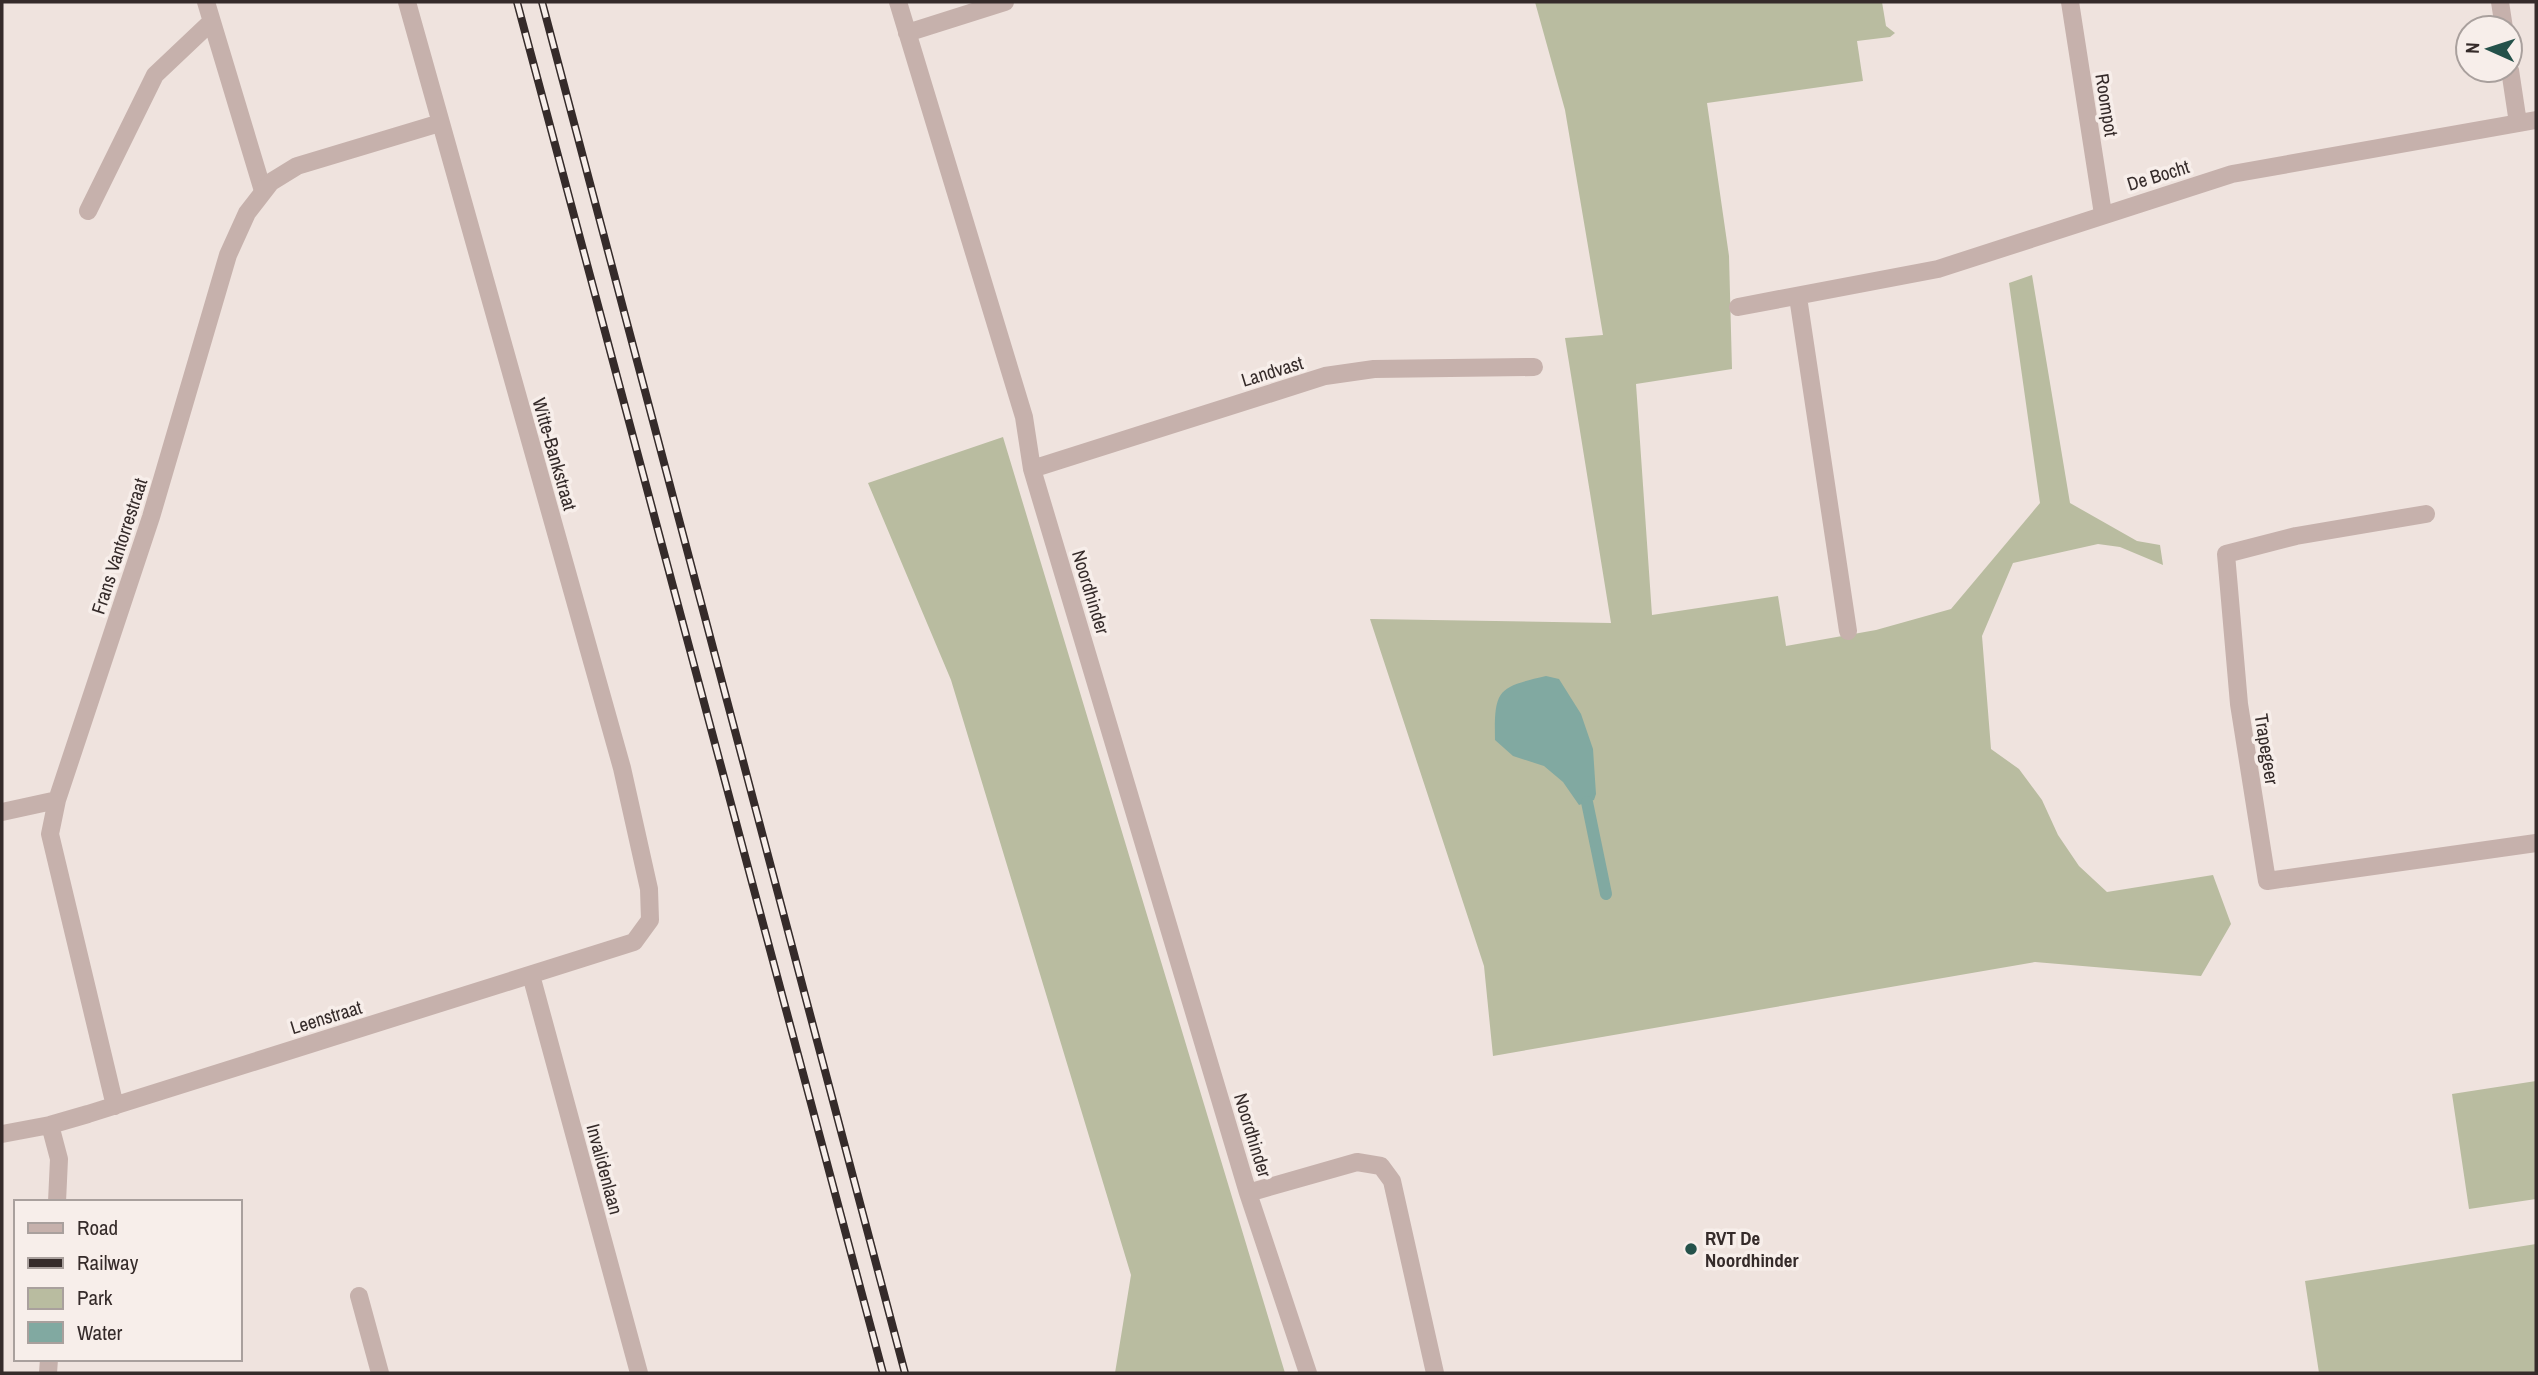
<svg xmlns="http://www.w3.org/2000/svg" width="2538" height="1375" font-family="'Archivo Narrow',sans-serif">
  <style>
    .green { fill: #b9bca0 }
    .water { fill: #81a9a1 }
    .lines { fill: none; stroke-linecap: round; stroke-linejoin: round }
    .stream { stroke: #81a9a1; stroke-width: 12 }
    .lane { stroke: #c6b1ac; stroke-width: 18 }
    .street { stroke: #c6b1ac; stroke-width: 18 }
    .rail-casing { stroke: #352b2a; stroke-width: 8 }
    .rail { stroke: #f7eeea; stroke-width: 5; stroke-dasharray: 16; stroke-linecap: butt }
    .poi-dot { fill: #24514a; stroke: #f7eeea; stroke-width: 2.5 }
    .labels { text-anchor: middle; stroke-width: 7; stroke-linejoin: round; paint-order: stroke }
    .street-label { font-size: 19px; fill: #352b2a; stroke: #f7eeea }
    .poi-label { font-size: 19px; font-weight: bold; fill: #352b2a; stroke: #f7eeea; text-anchor: start }
  </style>
  <rect width="100%" height="100%" fill="#efe3de"/>
  <path class="green" d="M 1535,2 L 1882,2 L 1886,26 L 1895,33 L 1890,37 L 1857,41 L 1863,81 L 1707,103 L 1729,256 L 1732,369 L 1636,384 L 1652,615 L 1778,596 L 1786,646 L 1876,630 L 1951,609 L 2040,503 L 2009,283 L 2032,275 L 2070,503 L 2137,541 L 2160,545 L 2163,565 L 2120,547 L 2098,544 L 2013,563 L 1982,636 L 1991,749 L 2019,769 L 2042,800 L 2058,835 L 2079,866 L 2107,892 L 2213,875 L 2231,924 L 2201,976 L 2035,962 L 1493,1056 L 1484,966 L 1370,619 L 1611,623 L 1565,338 L 1603,335 L 1565,110 Z
    M 1003,437 L 1285,1373 L 1115,1373 L 1131,1275 L 951,680 L 868,483 Z
    M 2536,1081 L 2536,1199 L 2469,1209 L 2452,1094 Z
    M 2536,1244 L 2536,1373 L 2319,1373 L 2305,1281 Z"/>
  <path class="water" d="M 1546,676 L 1559,679 L 1581,714 L 1593,749 L 1596,794 L 1594,800 L 1579,805 L 1563,782 L 1544,766 L 1513,756 L 1495,740 C 1494,689 1498,687 1546,676 Z"/>
  <g class="lines">
    <path class="stream" d="M 1587,802 L 1606,894"/>
    <path class="lane" d="M 206,2 L 263,191
      M 88,211 L 155,75 L 211,22
      M 359,1296 L 380,1373"/>
    <path class="street" d="M 898,2 L 1024,417 L 1032,469 L 1248,1193 L 1308,1373
      M 2070,2 L 2103,214
      M 2500,2 L 2504,28
      M 907,33 L 1005,2
      M 2510,70 L 2518,123
      M 1798,297 L 1848,631
      M 1738,307 L 1938,269 L 2232,174 L 2536,120
      M 1032,469 L 1325,376 L 1374,369 L 1534,367
      M 2426,514 L 2296,536 L 2226,554 L 2239,704 L 2267,881 L 2536,843
      M 2,812 L 57,800
      M 531,975 L 639,1373
      M 115,1106 L 50,834 L 57,800 L 151,517 L 228,255 L 247,213 L 271,182 L 297,166 L 440,123
      M 50,1125 L 59,1159 L 57,1202
      M 2,1134 L 50,1125 L 88,1114 L 634,942 L 650,920 L 649,889 L 622,768 L 407,2
      M 1248,1193 L 1357,1162 L 1381,1166 L 1392,1181 L 1435,1373
      M 48,1373 L 49,1359"/>
    <defs>
      <path id="rail" d="M 517,2 L 883,1373
        M 542,2 L 905,1373"/>
    </defs>
    <use href="#rail" class="rail-casing"/>
    <use href="#rail" class="rail"/>
  </g>
  <circle class="poi-dot" cx="1691" cy="1249" r="7"/>
  <g class="labels">
    <g class="street-label">
      <text transform="translate(2107 105) rotate(81)" y="7">Roompot</text>
      <text transform="translate(2158 175) rotate(-17)" y="7">De Bocht</text>
      <text transform="translate(1272 371) rotate(-17)" y="7">Landvast</text>
      <text transform="translate(555 454) rotate(74)" y="7">Witte-Bankstraat</text>
      <text transform="translate(119 546) rotate(-72)" y="7">Frans Vantorrestraat</text>
      <text transform="translate(1091 592) rotate(73)" y="7">Noordhinder</text>
      <text transform="translate(2267 749) rotate(81)" y="7">Trapegeer</text>
      <text transform="translate(326 1017) rotate(-17)" y="7">Leenstraat</text>
      <text transform="translate(1253 1135) rotate(73)" y="7">Noordhinder</text>
      <text transform="translate(605 1169) rotate(75)" y="7">Invalidenlaan</text>
    </g>
    <g class="poi-label">
      <text x="1705" y="1245">RVT De<tspan x="1705" dy="22">Noordhinder</tspan></text>
    </g>
  </g>
  <rect width="2538" height="1375" fill="none" stroke="#352b2a" stroke-width="7"/>
  <rect x="14" y="1200" width="228" height="161" fill="#f7eeea" stroke="#a9a09d" stroke-width="2"/>
  <rect x="28" y="1223" width="35" height="10" fill="#c6b1ac" stroke="#a9a09d" stroke-width="2"/>
  <text x="77" y="1235" font-size="21" fill="#352b2a">Road</text>
  <rect x="28" y="1258" width="35" height="10" fill="#352b2a" stroke="#a9a09d" stroke-width="2"/>
  <text x="77" y="1270" font-size="21" fill="#352b2a">Railway</text>
  <rect x="28" y="1288" width="35" height="21" fill="#b9bca0" stroke="#a9a09d" stroke-width="2"/>
  <text x="77" y="1305" font-size="21" fill="#352b2a">Park</text>
  <rect x="28" y="1322" width="35" height="21" fill="#81a9a1" stroke="#a9a09d" stroke-width="2"/>
  <text x="77" y="1340" font-size="21" fill="#352b2a">Water</text>
  <g transform="translate(2489 49) rotate(273)"><circle r="33" fill="#f7eeea" stroke="#a9a09d" stroke-width="2"/>
  <path d="M0-5L12 26L0 18L-12 26Z" fill="#24514a"/>
  <text y="-10" font-size="19" font-weight="bold" text-anchor="middle" fill="#352b2a">N</text>
  </g>
</svg>
